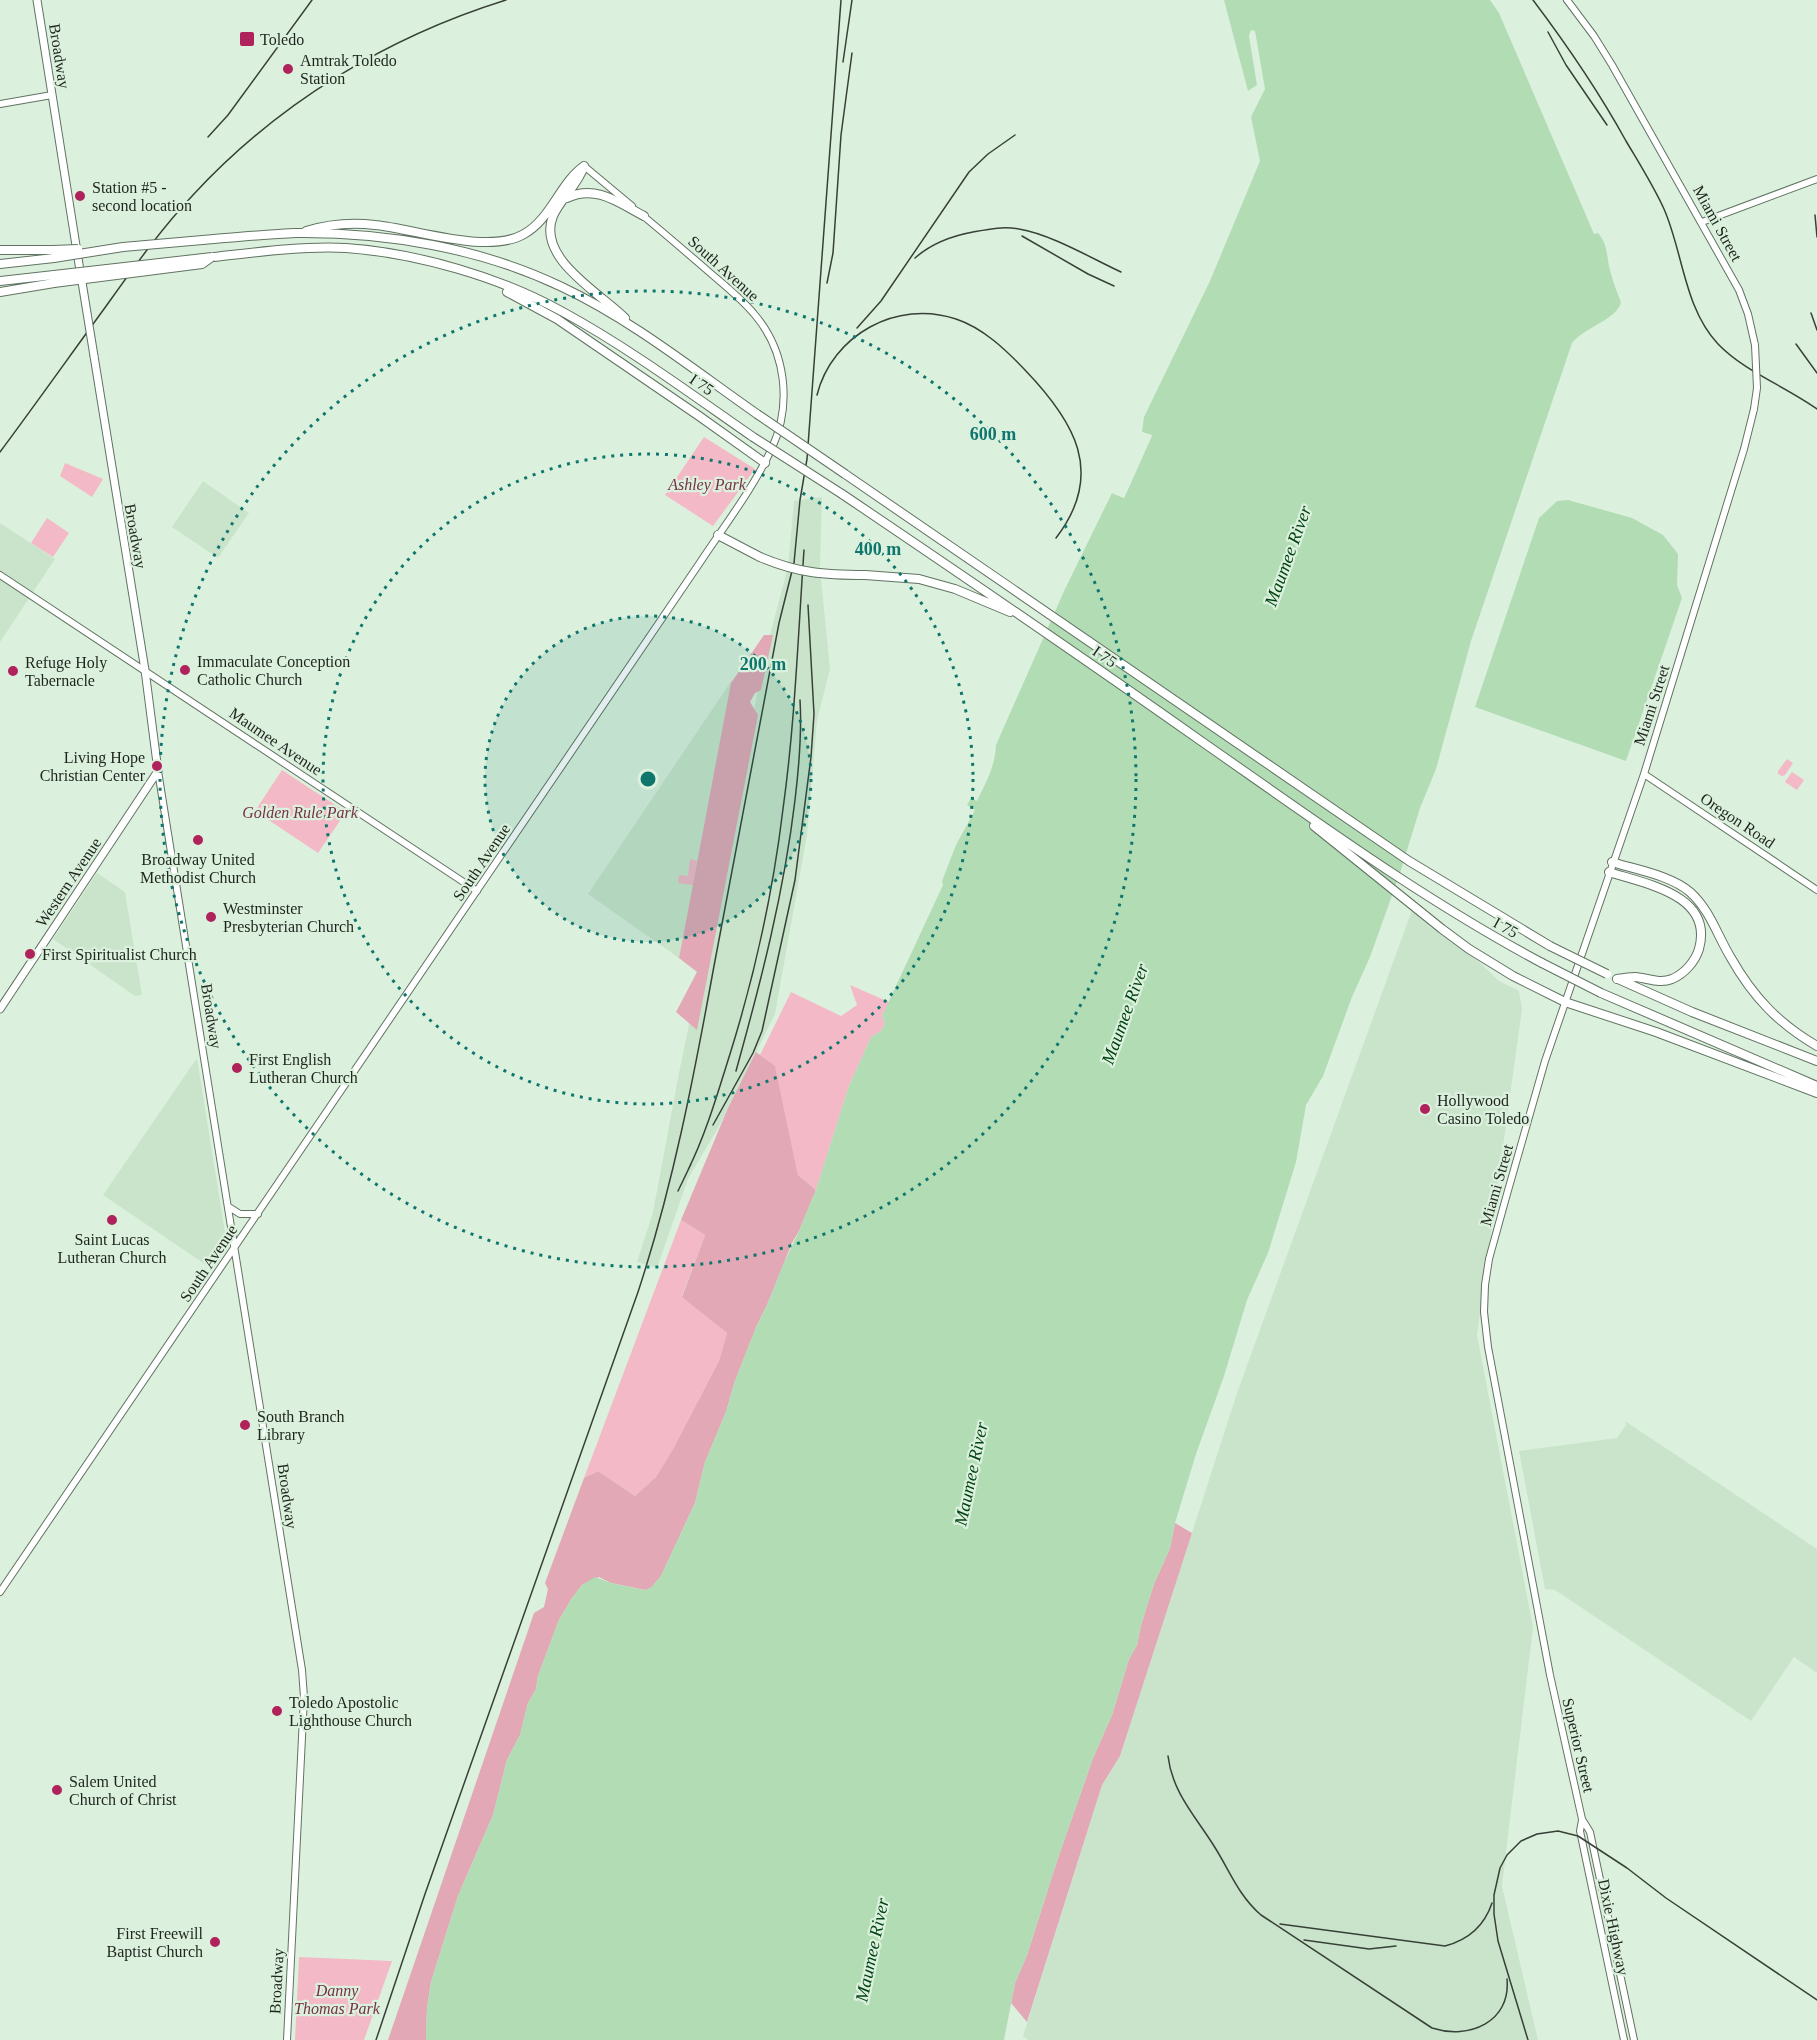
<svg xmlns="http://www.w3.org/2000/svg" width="1817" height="2040" font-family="'Times New Roman',serif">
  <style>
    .built { fill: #cae4cb }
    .green { fill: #f3b9c6 }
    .forest { fill: #e2a8b6 }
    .water { fill: #b2dcb4 }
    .pier { fill: #dcf1dd }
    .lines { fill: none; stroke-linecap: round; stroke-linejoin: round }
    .secondary-casing { stroke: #617362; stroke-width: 8 }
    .primary-casing { stroke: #617362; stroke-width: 9 }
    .highway-casing { stroke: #617362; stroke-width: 10 }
    .secondary { stroke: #fff; stroke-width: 6 }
    .primary { stroke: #fff; stroke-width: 7 }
    .highway { stroke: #fff; stroke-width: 8 }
    .rail { stroke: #374138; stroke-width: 1.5 }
    .secondary-bridge-casing { stroke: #617362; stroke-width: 8; stroke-linecap: butt }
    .primary-bridge-casing { stroke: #617362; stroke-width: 9; stroke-linecap: butt }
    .highway-bridge-casing { stroke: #617362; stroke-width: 10; stroke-linecap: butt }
    .secondary-bridge { stroke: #fff; stroke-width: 6 }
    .primary-bridge { stroke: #fff; stroke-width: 7 }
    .highway-bridge { stroke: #fff; stroke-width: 8 }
    .ring { fill: none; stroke: #0f766e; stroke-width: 3; stroke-dasharray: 3 6 }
    .poi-dot { fill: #b0225b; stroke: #dcf1dd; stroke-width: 2 }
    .labels { text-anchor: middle; stroke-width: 4.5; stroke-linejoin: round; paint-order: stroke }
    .poi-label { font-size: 16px; fill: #1d251e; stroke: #dcf1dd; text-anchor: start }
    .street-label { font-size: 16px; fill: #1d251e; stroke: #dcf1dd }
    .park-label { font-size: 16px; font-style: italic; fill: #763147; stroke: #dcf1dd }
    .water-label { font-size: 18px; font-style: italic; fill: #004211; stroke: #dcf1dd }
    .centre { fill: #0f766e; stroke: #dcf1dd; stroke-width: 3 }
    .ring-label { font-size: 18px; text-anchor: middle; font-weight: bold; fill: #0f766e; stroke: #dcf1dd; stroke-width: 4.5; stroke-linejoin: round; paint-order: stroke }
  </style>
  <rect width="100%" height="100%" fill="#dcf1dd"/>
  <path class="built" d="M 203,481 L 249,513 L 218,558 L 172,527 Z
    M 822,497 L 820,568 L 830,669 L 817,721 L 807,835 L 775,1014 L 721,1123 L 688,1179 L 657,1268 L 637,1262 L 653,1212 L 679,1073 L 768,642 L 788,567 L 794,501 Z
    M 0,523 L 55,559 L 0,642 Z
    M 732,680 L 693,885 L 679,958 L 588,894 Z
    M 97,873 L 125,892 L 142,995 L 135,996 L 53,939 Z
    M 1412,910 L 1429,926 L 1479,962 L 1499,981 L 1519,991 L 1522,1009 L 1477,1335 L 1533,1627 L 1502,1886 L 1538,2040 L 1028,2040 L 1023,2036 L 1102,1785 L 1120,1756 L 1237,1393 Z
    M 197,1058 L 227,1245 L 212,1269 L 103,1195 Z
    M 1625,1421 L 1817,1549 L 1817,1673 L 1794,1657 L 1751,1721 L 1555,1590 L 1545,1589 L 1519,1451 L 1617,1438 L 1626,1425 Z"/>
  <path class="green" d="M 704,437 L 755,469 L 713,526 L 665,495 Z
    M 65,463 L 103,479 L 92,497 L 60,476 Z
    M 47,518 L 69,533 L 53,557 L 31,543 Z
    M 1787,759 L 1793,763 L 1785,775 L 1782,776 L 1778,774 L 1778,771 Z
    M 282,770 L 346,812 L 318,853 L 255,811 Z
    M 1792,772 L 1804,780 L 1797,790 L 1785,782 Z
    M 690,859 L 697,861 L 693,885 L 678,883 L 679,875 L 688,876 Z
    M 850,985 L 889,1002 L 882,1016 L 885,1023 L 881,1031 L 871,1037 L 849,1086 L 816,1190 L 798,1175 L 775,1067 L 760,1055 L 791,992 L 841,1016 L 857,1005 Z
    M 681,1220 L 705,1235 L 682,1296 L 727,1333 L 719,1361 L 673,1449 L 656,1477 L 635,1496 L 598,1471 L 584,1478 Z
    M 299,1957 L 392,1961 L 364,2040 L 295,2040 Z"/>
  <path class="forest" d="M 764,635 L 773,635 L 761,690 L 755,693 L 750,702 L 758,715 L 697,1030 L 676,1012 L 697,972 L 679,958 L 731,683 Z
    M 756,1052 L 775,1066 L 798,1175 L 816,1190 L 799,1231 L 792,1243 L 767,1305 L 757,1325 L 735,1381 L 726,1412 L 705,1462 L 695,1503 L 661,1576 L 651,1588 L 645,1590 L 611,1583 L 599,1577 L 582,1585 L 572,1598 L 559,1620 L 538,1676 L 536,1689 L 528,1703 L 520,1735 L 507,1760 L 493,1815 L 458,1896 L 431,1982 L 427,2008 L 426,2040 L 388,2040 L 534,1613 L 544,1607 L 548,1589 L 545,1583 L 584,1478 L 598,1471 L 635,1496 L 656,1477 L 673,1449 L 719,1361 L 727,1333 L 682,1297 L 705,1235 L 681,1220 L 728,1108 Z
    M 1175,1523 L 1192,1533 L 1120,1756 L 1102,1785 L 1027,2022 L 1011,2003 L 1015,1983 L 1027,1955 L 1057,1861 L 1093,1758 L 1112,1715 L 1129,1659 L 1137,1645 L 1141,1625 L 1154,1584 L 1170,1548 Z"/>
  <path class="water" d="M 1224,0 L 1490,0 L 1499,13 L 1594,234 L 1598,233 C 1609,245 1606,259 1611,274 C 1614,284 1617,293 1621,302 C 1618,319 1583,328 1572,343 L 1471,641 L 1436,769 L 1420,808 L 1400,873 L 1370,957 L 1352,997 L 1323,1076 L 1306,1105 L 1296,1162 L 1268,1253 L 1247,1300 L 1224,1376 L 1196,1454 L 1175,1523 L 1170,1548 L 1154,1584 L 1141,1625 L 1137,1645 L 1129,1659 L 1112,1715 L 1093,1758 L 1057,1861 L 1027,1955 L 1015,1983 L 1004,2040 L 426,2040 L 427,2008 L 431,1982 L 458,1896 L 493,1815 L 507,1760 L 520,1735 L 528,1703 L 536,1689 L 538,1676 L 559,1620 L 572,1598 L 582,1585 L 595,1577 L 611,1583 L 644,1590 L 651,1588 L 661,1576 L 695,1503 L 705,1462 L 726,1412 L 735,1381 L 757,1325 L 767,1305 L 782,1267 L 799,1231 L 816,1190 L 849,1086 L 871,1037 L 881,1031 L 885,1023 L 882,1016 L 943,885 L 942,881 L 956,845 L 975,810 L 967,805 L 971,798 L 977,801 C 986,782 995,767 996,745 L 1065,589 L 1112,493 L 1124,498 L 1152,436 L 1142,432 L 1144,417 L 1210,281 L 1260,161 L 1251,117 L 1265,89 L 1255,31 L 1251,30 L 1249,36 L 1257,85 L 1248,91 Z
    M 1568,500 L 1632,518 L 1663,535 L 1678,554 L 1677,585 L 1682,598 L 1626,761 L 1475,707 L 1539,518 L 1557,501 Z"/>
  <path class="pier" d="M 1142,432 L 1152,435 L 1124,498 L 1112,493 L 1113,490 L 1122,494 L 1148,437 L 1140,435 Z"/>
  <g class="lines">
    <defs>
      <path id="secondary" d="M 1567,0 L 1594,36 L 1612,65 L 1739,290 L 1748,314 L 1755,345
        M 0,104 L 52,95
        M 584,166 L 632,206
        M 1702,222 L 1817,179
        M 0,575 L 477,891
        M 158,771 L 302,1670 L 304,1697 L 287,2040
        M 1644,774 L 1817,890
        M 229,1207 L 240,1214 L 258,1214
        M 0,1592 L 699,564 C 724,526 753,489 772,448 C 792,404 786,352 755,315 C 741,298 724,285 708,271 C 686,252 664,233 642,215
        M 1582,1820 L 1580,1831 L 1624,2040
        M 1634,2040 L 1590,1832 L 1582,1819 L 1550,1675 L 1488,1347 L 1484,1312 L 1485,1285 L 1489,1259 L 1507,1194 L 1545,1061 L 1644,774 L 1744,449 L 1754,409"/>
      <path id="primary" d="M 37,0 L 81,277
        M 0,1009 L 158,771 L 145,670 L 94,356"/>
      <path id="highway" d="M 584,166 C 578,185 561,198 553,216 C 536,258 600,293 625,318
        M 567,198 C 596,184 619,203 644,216
        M 306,231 C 329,224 351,222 375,225 C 416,229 488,255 524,234 C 551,219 560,183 584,166
        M 214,239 C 241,237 269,234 296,233 C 386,232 481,248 562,287 C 632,320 694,370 757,414
        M 0,250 L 53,250
        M 214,257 C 258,252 302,246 346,248 C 417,253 500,277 563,312 C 629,348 691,394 753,437
        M 0,264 L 54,258
        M 0,281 L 54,275
        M 0,292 L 54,283
        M 507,292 L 557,319 L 699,416 L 765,463
        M 845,474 L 1409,861 L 1550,946
        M 842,494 C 962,575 1082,657 1201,741 C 1313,819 1422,899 1542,963
        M 718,535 L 760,557
        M 865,575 L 919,579 L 955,589 L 1010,612
        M 1314,826 L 1442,929 L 1469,949 L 1513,976 L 1565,1002 L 1656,1032 L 1817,1093
        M 1612,862 C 1637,870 1670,875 1690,892 C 1710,910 1717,935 1731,958 C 1753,997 1779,1024 1817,1046
        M 1609,872 C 1646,884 1714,895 1699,949 C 1695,962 1684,974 1672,979 C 1659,984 1648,978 1635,977 C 1629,977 1623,978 1617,979
        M 1618,979 L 1692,1012 L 1817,1061
        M 1601,993 L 1817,1086"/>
    </defs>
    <use href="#secondary" class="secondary-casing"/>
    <use href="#primary" class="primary-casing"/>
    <use href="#highway" class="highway-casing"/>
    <use href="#secondary" class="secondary"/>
    <use href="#primary" class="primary"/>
    <use href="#highway" class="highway"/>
    <path class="rail" d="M 1533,0 C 1567,45 1599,92 1626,141 C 1639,163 1653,185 1664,209 C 1683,252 1684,308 1718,344 C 1745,372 1785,386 1817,409
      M 1548,32 L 1566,65 L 1607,125
      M 843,62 L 852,0
      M 208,137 L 228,115 L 312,0
      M 1815,215 L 1817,237
      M 1022,236 L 1088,274 L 1114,286
      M 915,258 C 932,243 951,236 973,232 C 989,229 1003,226 1019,229 C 1050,234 1091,258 1121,272
      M 827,283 L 833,253 L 841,135 L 852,53
      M 1811,313 L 1817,330
      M 857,328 L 881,301 L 969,172 L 988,154 L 1015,135
      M 1796,344 L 1817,373
      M 817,395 C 832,335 897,299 956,319 C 983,328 1005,349 1025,370 C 1074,421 1106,473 1056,538
      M 0,452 C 35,405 69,357 104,309 C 132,270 160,230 193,195 C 278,103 387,37 506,0
      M 736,1071 C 761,981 784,893 795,800 C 799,767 802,734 800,700
      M 713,1125 L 753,1053 L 762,1031 L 795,880 L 811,757 L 814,714 L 808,605
      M 688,1170 C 706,1134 718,1092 730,1054 C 755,974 773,892 783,809 C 795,723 798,636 804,550
      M 678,1191 L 691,1164
      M 1168,1756 C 1172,1792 1196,1817 1214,1846 C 1230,1871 1238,1895 1261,1915 L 1432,2028 C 1469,2040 1511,2022 1507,1979
      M 1280,1924 L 1445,1946 C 1468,1940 1484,1927 1492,1903
      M 1304,1940 L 1369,1949 L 1396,1946
      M 376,2040 L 425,1894 L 638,1292 C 673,1186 694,1076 714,966 C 735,852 757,738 779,623 L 794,563 L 800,500 L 807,459 L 841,0
      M 1528,2040 L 1498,1941 L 1494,1914 L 1494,1895 L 1500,1868 L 1507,1855 L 1521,1841 L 1537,1834 L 1558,1831 L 1578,1836 L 1627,1868 L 1666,1898 L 1817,2000"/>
    <defs>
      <path id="secondary-bridge" d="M 1754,409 L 1757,388 L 1755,345"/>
      <path id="primary-bridge" d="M 82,282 L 94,356"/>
      <path id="highway-bridge" d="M 53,250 L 78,249
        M 54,258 L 123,247 L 214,239
        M 54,275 L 212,257
        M 54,283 L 202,264 L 212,257
        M 757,414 L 845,474
        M 753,437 L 842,494
        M 760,557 C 798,573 824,575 865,575
        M 1550,946 L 1607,974
        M 1542,963 L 1601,993"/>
    </defs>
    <use href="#secondary-bridge" class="secondary-bridge-casing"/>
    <use href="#primary-bridge" class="primary-bridge-casing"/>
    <use href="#highway-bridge" class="highway-bridge-casing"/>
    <use href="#secondary-bridge" class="secondary-bridge"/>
    <use href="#primary-bridge" class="primary-bridge"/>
    <use href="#highway-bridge" class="highway-bridge"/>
  </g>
  <circle cx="648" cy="779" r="163" fill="#0f766e" fill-opacity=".12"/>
  <g class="ring">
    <circle cx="648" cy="779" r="163"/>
    <circle cx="648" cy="779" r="325"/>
    <circle cx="648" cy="779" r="488"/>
  </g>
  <g class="poi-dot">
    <rect x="239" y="31" width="16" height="16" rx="3"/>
    <circle cx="288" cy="69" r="6"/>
    <circle cx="80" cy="196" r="6"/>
    <circle cx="185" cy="670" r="6"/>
    <circle cx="13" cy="671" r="6"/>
    <circle cx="157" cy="766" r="6"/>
    <circle cx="198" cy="840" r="6"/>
    <circle cx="211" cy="917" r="6"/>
    <circle cx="30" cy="954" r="6"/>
    <circle cx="237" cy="1068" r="6"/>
    <circle cx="1425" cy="1109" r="6"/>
    <circle cx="112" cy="1220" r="6"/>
    <circle cx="245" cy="1425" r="6"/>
    <circle cx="277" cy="1711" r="6"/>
    <circle cx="57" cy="1790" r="6"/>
    <circle cx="215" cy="1942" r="6"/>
  </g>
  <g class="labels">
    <g class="poi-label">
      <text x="260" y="45">Toledo</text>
      <text x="300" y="66">Amtrak Toledo<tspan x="300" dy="18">Station</tspan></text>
      <text x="92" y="193">Station #5 -<tspan x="92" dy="18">second location</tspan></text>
      <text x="197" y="667">Immaculate Conception<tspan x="197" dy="18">Catholic Church</tspan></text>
      <text x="25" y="668">Refuge Holy<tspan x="25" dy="18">Tabernacle</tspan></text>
      <text x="145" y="763" text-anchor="end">Living Hope<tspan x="145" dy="18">Christian Center</tspan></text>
      <text x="198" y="865" text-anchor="middle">Broadway United<tspan x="198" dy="18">Methodist Church</tspan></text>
      <text x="223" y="914">Westminster<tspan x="223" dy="18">Presbyterian Church</tspan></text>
      <text x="42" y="960">First Spiritualist Church</text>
      <text x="249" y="1065">First English<tspan x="249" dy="18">Lutheran Church</tspan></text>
      <text x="1437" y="1106">Hollywood<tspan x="1437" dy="18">Casino Toledo</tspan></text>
      <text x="112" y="1245" text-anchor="middle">Saint Lucas<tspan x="112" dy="18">Lutheran Church</tspan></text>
      <text x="257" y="1422">South Branch<tspan x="257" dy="18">Library</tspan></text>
      <text x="289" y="1708">Toledo Apostolic<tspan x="289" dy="18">Lighthouse Church</tspan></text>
      <text x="69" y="1787">Salem United<tspan x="69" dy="18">Church of Christ</tspan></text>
      <text x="203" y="1939" text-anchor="end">First Freewill<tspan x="203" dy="18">Baptist Church</tspan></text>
    </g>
    <g class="street-label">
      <text transform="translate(60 56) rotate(81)" y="6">Broadway</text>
      <text transform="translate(1718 223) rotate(61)" y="6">Miami Street</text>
      <text transform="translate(724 268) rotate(42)" y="6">South Avenue</text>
      <text transform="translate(702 384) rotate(34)" y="6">I 75</text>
      <text transform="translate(136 536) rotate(80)" y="6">Broadway</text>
      <text transform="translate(1105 656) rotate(35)" y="6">I 75</text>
      <text transform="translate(1651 705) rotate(-72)" y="6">Miami Street</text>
      <text transform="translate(276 741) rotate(34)" y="6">Maumee Avenue</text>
      <text transform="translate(1738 820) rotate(34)" y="6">Oregon Road</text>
      <text transform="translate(481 862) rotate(-56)" y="6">South Avenue</text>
      <text transform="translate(68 882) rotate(-56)" y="6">Western Avenue</text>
      <text transform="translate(1506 927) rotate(29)" y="6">I 75</text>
      <text transform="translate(212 1016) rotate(81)" y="6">Broadway</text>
      <text transform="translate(1496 1185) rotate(-74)" y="6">Miami Street</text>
      <text transform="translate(208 1263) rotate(-56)" y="6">South Avenue</text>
      <text transform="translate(288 1496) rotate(82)" y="6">Broadway</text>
      <text transform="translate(1579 1745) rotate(77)" y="6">Superior Street</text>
      <text transform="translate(1614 1927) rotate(78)" y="6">Dixie Highway</text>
      <text transform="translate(276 1981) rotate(-87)" y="6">Broadway</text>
    </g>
    <g class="park-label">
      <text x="707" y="490">Ashley Park</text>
      <text x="300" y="818">Golden Rule Park</text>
      <text x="337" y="1996">Danny<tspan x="337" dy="18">Thomas Park</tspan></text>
    </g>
    <g class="water-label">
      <text transform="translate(1288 556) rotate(-70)" y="6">Maumee River</text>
      <text transform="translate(1125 1014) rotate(-70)" y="6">Maumee River</text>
      <text transform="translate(971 1474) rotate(-78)" y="6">Maumee River</text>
      <text transform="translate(872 1950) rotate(-78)" y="6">Maumee River</text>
    </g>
  </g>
  <circle cx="648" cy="779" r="9" class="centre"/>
  <g class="ring-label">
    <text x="993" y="440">600 m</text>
    <text x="878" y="555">400 m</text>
    <text x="763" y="670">200 m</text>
  </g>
</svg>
